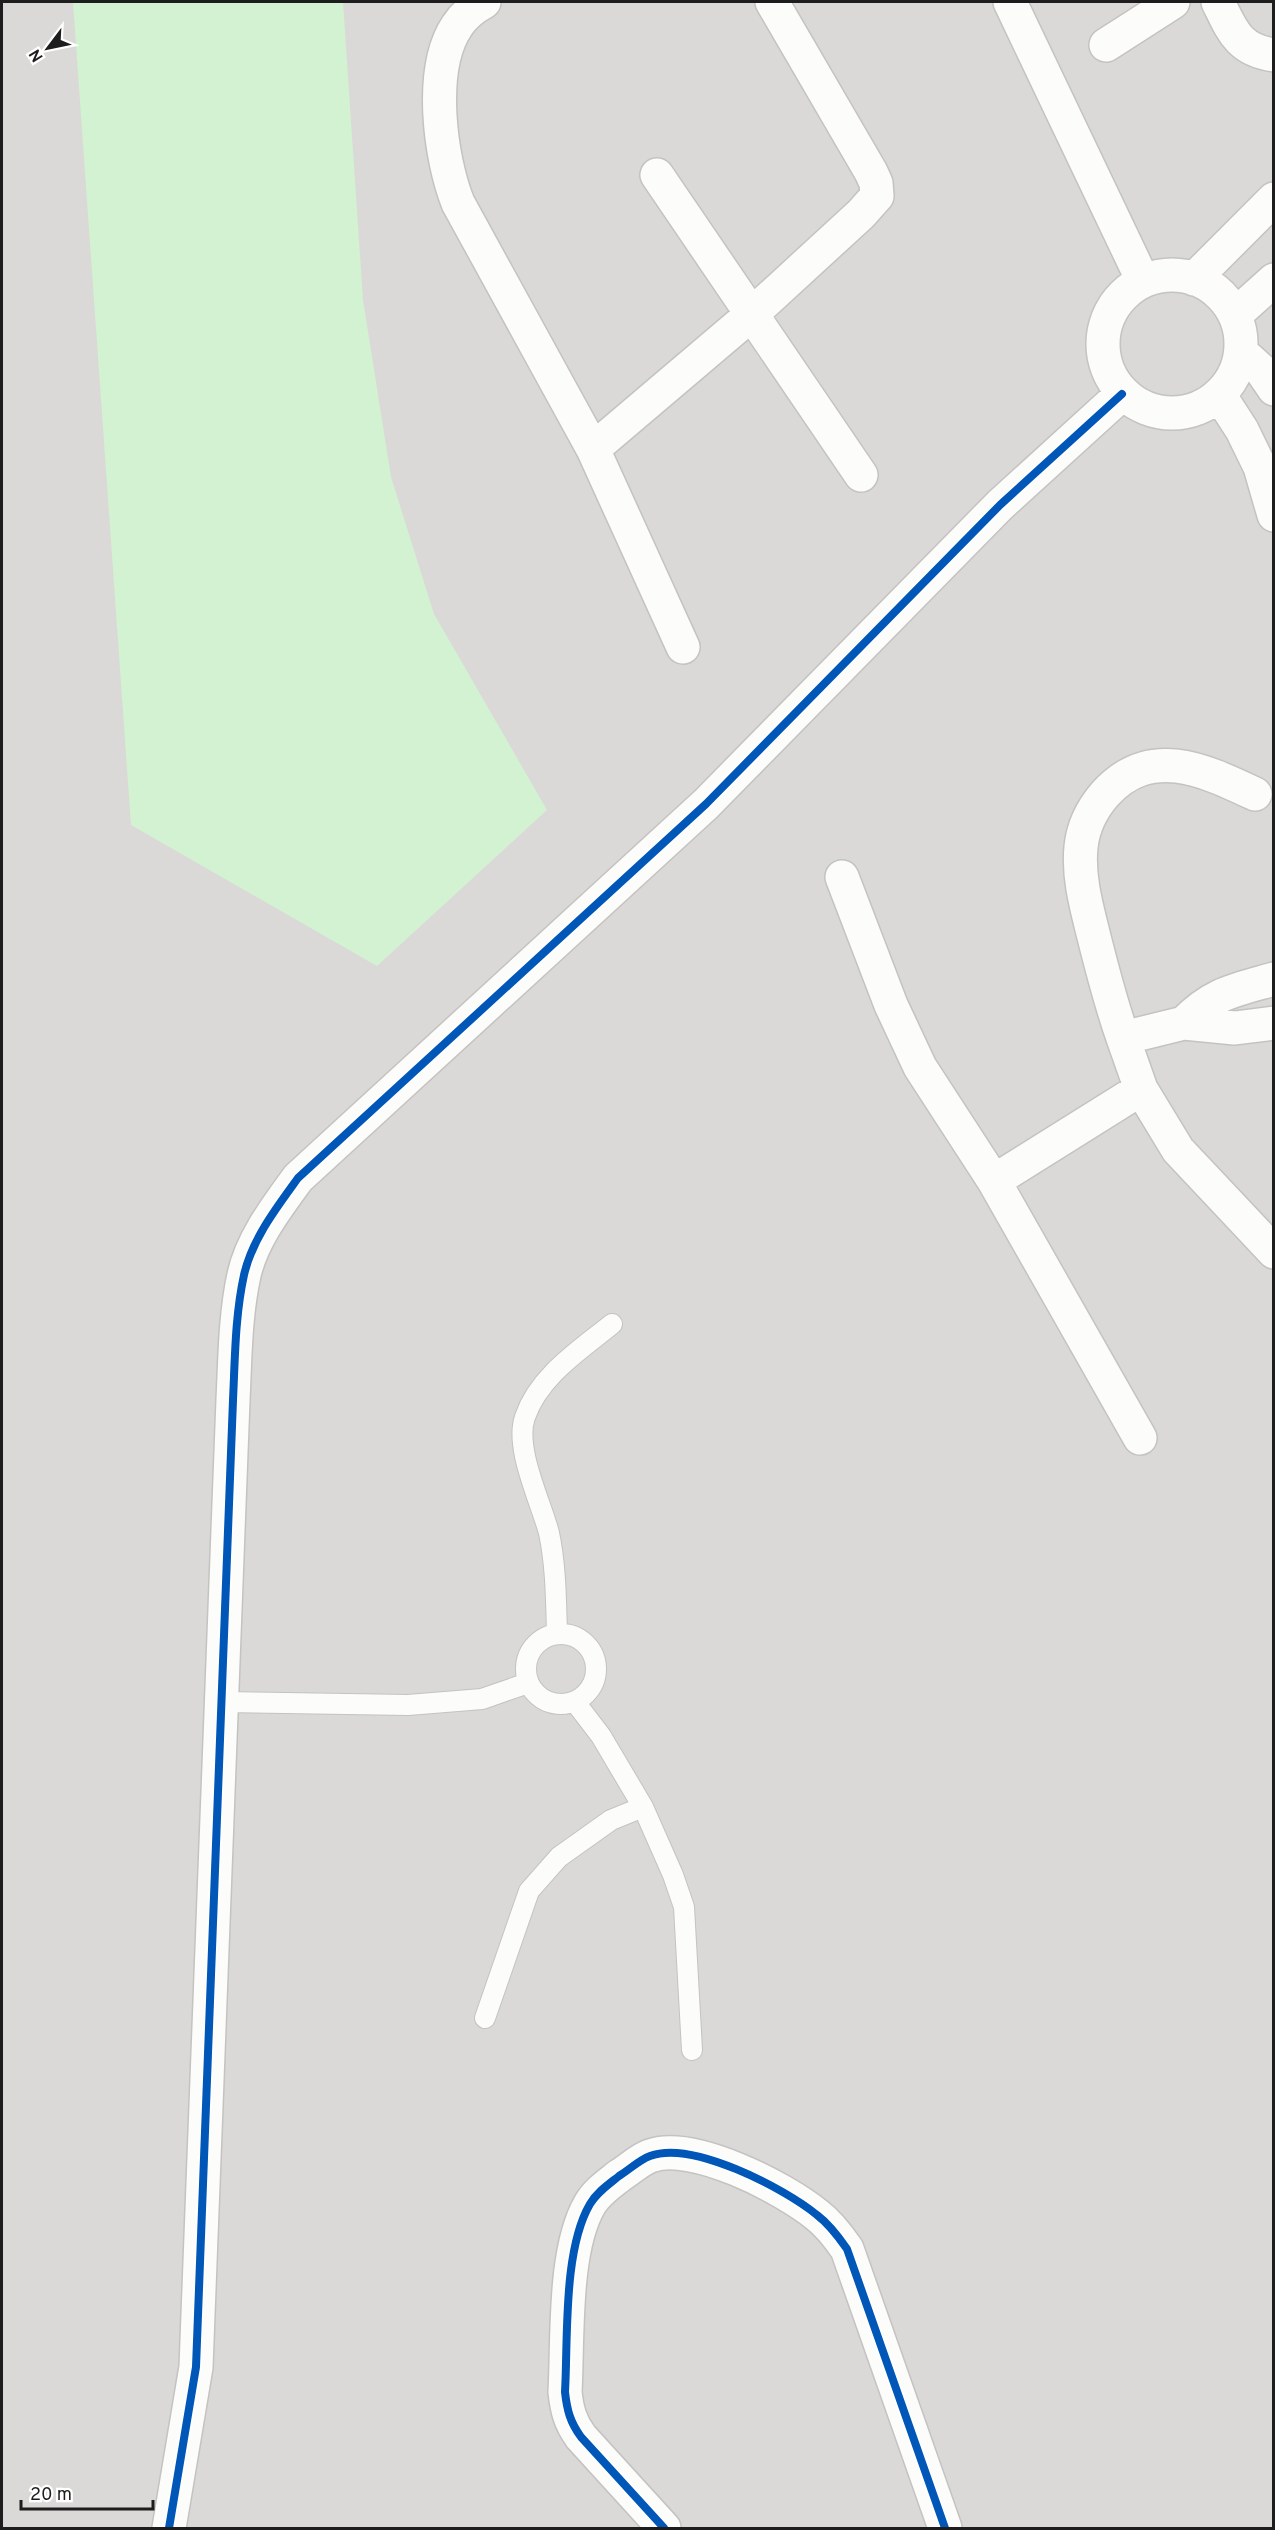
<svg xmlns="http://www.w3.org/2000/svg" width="1275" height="2530" font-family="Overpass,sans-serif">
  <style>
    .residential { fill: #dad9d7 }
    .park { fill: #d2f2d1 }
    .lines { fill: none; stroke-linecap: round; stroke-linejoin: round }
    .lane-casing { stroke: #c4c3c2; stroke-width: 22 }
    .street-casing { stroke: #c4c3c2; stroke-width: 36 }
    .lane { stroke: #fcfcfb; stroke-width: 20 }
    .street { stroke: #fcfcfb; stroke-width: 33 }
    .cycleway-casing { stroke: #fff; stroke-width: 11 }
    .cycleway { stroke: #0057b8; stroke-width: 8 }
  </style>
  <rect width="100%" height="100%" fill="#ebe9e6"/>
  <path class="residential" d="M 2,2 L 1273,2 L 1273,2528 L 2,2528 Z"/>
  <path class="park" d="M 73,2 L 343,2 L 363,300 L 391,477 L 434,614 L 547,810 L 377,966 L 131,825 Z"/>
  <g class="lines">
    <defs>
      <path id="lane" d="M526 1669a35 35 0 1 1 70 0a35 35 0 1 1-70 0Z
        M 557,1634 C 556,1601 556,1566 549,1533 C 541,1502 514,1448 525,1417 C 539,1376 580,1350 612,1324
        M 221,1702 L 408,1705 L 482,1699 L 528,1683
        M 575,1702 L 601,1736 L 643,1807 L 673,1875 L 684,1907 L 692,2050
        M 485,2018 L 529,1891 L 559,1857 L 611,1820 L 643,1807"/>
      <path id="street" d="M 484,2 C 473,8 464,15 457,26 C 428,69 440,158 458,203 L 593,449 L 683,647
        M 1010,2 L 1143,281
        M 1218,2 C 1232,30 1238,50 1274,55
        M 1106,45 L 1173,2
        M 657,175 L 861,475
        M1103 344a69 69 0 1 1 138 0a69 69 0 1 1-138 0Z
        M 1194,279 L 1274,199
        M 1235,315 L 1274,280
        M 1241,352 L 1261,370 L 1274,389
        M 1220,396 L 1242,430 L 1260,467 L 1274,515
        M 593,449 L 752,314 L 861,214 L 877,196 L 876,183 L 871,172 L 772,2
        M 842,877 L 891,1005 L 920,1067 L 994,1181 L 1140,1438
        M 1184,1023 C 1213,993 1235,990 1274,979
        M 1274,1023 L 1235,1028 L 1184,1023 L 1123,1038 L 1141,1089 L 1178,1150 L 1274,1252
        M 1123,1038 C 1111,1004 1102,969 1093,933 C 1086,905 1078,876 1081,847 C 1083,827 1092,809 1105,794 C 1150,744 1204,770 1255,794
        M 994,1181 L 1141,1089
        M 169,2528 L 196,2367 L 233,1400 C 235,1359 235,1316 244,1275 C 252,1239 277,1207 298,1178 L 706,804 L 1000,505 L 1122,394
        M 664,2528 L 581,2437 C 570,2422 567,2410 565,2392 C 568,2339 563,2250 590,2204 C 597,2192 609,2184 619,2176 C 629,2170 639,2160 650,2156 C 692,2140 784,2188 817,2215 C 829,2224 838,2236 847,2249 L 945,2528"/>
    </defs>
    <use href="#lane" class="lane-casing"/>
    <use href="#street" class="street-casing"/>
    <use href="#lane" class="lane"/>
    <use href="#street" class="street"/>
    <defs>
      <path id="cycleway" d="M 169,2528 L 196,2367 L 233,1400 C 235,1359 235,1316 244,1275 C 252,1239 277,1207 298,1178 L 706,804 L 1000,505 L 1122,394
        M 664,2528 L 581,2437 C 570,2422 567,2410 565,2392 C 568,2339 563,2250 590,2204 C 597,2192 609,2184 619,2176 C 629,2170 639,2160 650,2156 C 692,2140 784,2188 817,2215 C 829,2224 838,2236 847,2249 L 945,2528"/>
    </defs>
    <use href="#cycleway" class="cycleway-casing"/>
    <use href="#cycleway" class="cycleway"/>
  </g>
  <rect width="1275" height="2530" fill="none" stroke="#1d1d1d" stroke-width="6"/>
  <g transform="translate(48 48) rotate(238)" stroke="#ffffff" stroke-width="4.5" paint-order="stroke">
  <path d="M0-4.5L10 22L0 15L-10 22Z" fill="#1d1d1d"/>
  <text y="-9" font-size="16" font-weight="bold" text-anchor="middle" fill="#1d1d1d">N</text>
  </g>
  <path d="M21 2500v9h132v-9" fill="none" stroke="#1d1d1d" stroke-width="3"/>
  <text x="30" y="2500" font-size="18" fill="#1d1d1d" stroke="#ffffff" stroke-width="4.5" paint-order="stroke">20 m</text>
</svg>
